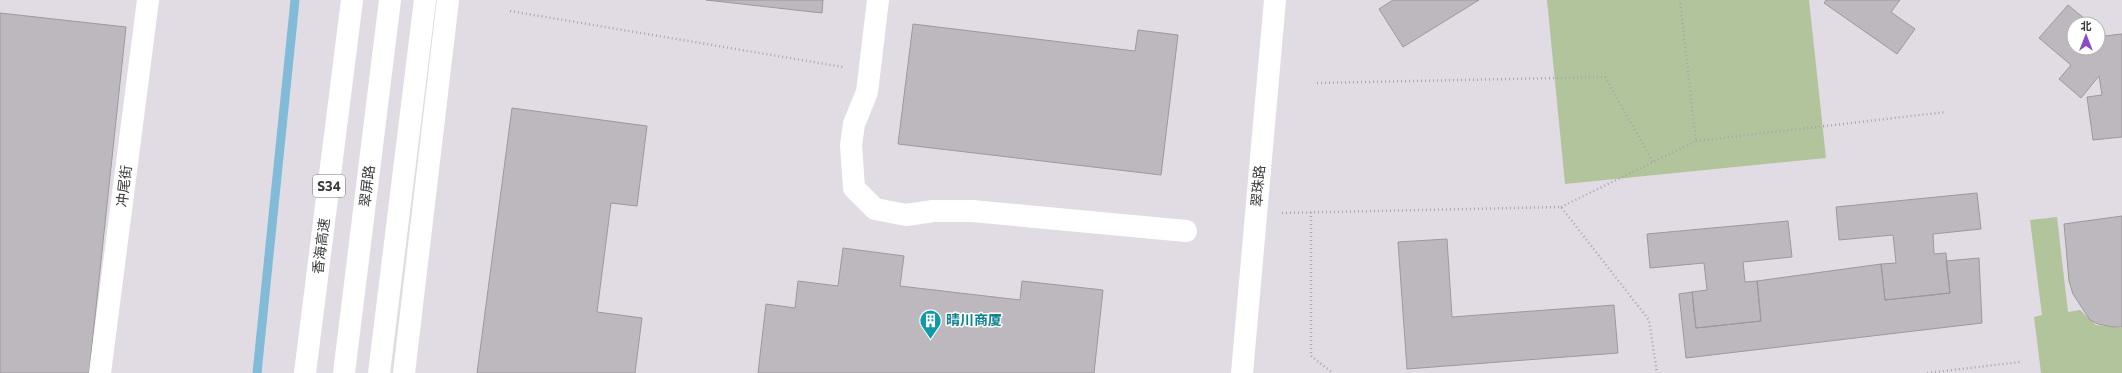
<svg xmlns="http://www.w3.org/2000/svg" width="2122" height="373" font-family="Commissioner,'Noto Sans SC',sans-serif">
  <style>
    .green { fill: #b2c49c }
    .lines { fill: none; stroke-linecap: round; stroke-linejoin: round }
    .stream { stroke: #82bbd8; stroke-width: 9 }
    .building { fill: #bcb8be; stroke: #9d989e }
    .path { stroke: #aaa6ac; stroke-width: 2.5; stroke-dasharray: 1 3; stroke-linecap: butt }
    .minor { stroke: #fff; stroke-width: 22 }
    .major { stroke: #fff; stroke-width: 22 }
    .highway { stroke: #fff; stroke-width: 22 }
    .labels { text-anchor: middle; stroke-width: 3; stroke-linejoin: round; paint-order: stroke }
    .shield { fill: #fff; stroke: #767476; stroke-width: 1 }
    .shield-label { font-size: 13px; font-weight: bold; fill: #3b393c }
    .street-label { font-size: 14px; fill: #3b393c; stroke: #fff }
    .culture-label { font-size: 14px; font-weight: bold; fill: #0d838f; stroke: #fff; text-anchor: start }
  </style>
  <rect width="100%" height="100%" fill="#e1dce3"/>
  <path class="green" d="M 1547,0 L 1809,0 L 1826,158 L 1565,184 Z
    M 2057,217 L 2068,312 L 2080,310 L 2096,325 L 2122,328 L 2122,373 L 2041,373 L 2034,317 L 2042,315 L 2030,220 Z"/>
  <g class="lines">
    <path class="stream" d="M 257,373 L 295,0"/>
  </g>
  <path class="building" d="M 706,0 L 823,0 L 822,13 Z
    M 1393,0 L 1479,0 L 1403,47 L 1379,9 Z
    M 1826,0 L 1900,0 L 1891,12 L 1915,29 L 1897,54 L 1824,3 Z
    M 2068,5 L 2091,24 L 2074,24 L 2074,48 L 2098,48 L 2098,30 L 2104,36 L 2122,34 L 2122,137 L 2093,140 L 2087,97 L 2102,95 L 2099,76 L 2081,98 L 2059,79 L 2071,65 L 2039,38 Z
    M 0,13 L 126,27 L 89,373 L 0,373 Z
    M 913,24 L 1135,51 L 1138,30 L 1178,35 L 1161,175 L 898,144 Z
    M 512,108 L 647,126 L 637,206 L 611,203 L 597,312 L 642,318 L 635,373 L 477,373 Z
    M 1977,193 L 1981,229 L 1933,234 L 1934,254 L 1946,253 L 1950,293 L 1885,300 L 1881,264 L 1896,263 L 1893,235 L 1839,240 L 1836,207 Z
    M 2122,216 L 2122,327 L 2113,327 L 2098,324 L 2090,320 L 2073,294 L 2069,281 L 2064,224 Z
    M 1788,221 L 1792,257 L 1743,262 L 1745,282 L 1757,281 L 1761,321 L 1696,328 L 1692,292 L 1707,290 L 1704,263 L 1650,268 L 1647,234 Z
    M 1447,239 L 1452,317 L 1614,305 L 1618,353 L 1407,369 L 1398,242 Z
    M 843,248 L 904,256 L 900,286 L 1020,300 L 1022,281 L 1103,290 L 1094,373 L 758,373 L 766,304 L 795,308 L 798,281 L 838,286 Z
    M 1979,258 L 1982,323 L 1686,358 L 1679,294 L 1692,292 L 1696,328 L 1761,321 L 1757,281 L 1881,264 L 1885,300 L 1950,293 L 1946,261 Z"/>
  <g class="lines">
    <path class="path" d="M 510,11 L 843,67
      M 1317,83 L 1605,77 L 1653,162
      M 1696,141 L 1946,112
      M 1561,207 L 1696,141 L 1680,0
      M 1311,212 L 1311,356 L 1333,373
      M 1282,213 L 1561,207 L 1649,320 L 1657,373
      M 1927,373 L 2020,362"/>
    <path class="minor" d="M 878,0 L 867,92 L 854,124 L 851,145 L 854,188 L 875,209 L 906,215 L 933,211 L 972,211 L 1186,231
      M 100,373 L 148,0
      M 1242,373 L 1275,0"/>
    <path class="major" d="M 344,373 L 390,0
      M 404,373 L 448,0"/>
    <path class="highway" d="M 305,373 L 352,0
      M 379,373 L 425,0"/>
  </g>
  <defs>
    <symbol id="building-pin" viewBox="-11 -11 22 30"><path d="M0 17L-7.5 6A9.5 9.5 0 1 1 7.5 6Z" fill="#0f9aa8" stroke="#fff"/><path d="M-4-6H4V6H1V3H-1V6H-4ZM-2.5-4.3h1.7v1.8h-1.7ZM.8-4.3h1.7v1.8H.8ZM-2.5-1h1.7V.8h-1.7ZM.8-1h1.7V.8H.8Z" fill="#fff"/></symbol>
  </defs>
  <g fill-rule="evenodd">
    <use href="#building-pin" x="918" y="308" width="25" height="34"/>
  </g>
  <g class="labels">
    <rect class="shield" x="313" y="175" width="32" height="22" rx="3"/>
    <g class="shield-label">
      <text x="329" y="191">S34</text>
    </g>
    <g class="street-label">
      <text transform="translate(124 186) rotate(-83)" y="5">冲尾街</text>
      <text transform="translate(367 186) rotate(-83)" y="5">翠屏路</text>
      <text transform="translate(1258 186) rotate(-85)" y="5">翠珠路</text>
      <text transform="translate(321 246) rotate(-83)" y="5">香海高速</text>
    </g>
    <g class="culture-label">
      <text x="946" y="325">晴川商厦</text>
    </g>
  </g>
  <g transform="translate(2086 36)"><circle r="19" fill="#ffffff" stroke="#b1b0b1"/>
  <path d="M0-3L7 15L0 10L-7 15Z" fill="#8a4cc2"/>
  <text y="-6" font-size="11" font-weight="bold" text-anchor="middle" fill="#3b393c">北</text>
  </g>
</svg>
